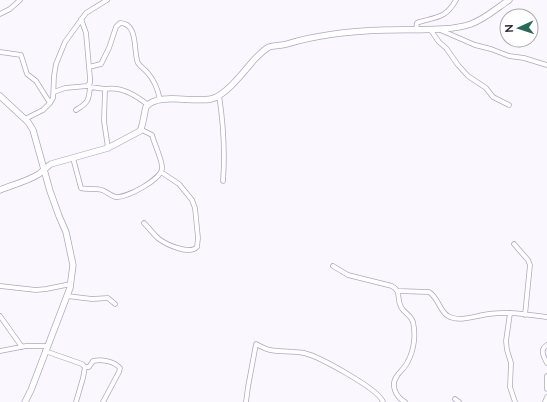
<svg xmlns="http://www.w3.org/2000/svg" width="547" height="402" font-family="Lato,sans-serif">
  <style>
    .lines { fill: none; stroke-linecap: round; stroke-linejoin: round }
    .street-casing { stroke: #aea8c1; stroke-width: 5.5 }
    .secondary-casing { stroke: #aea8c1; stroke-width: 7 }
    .street { stroke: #fff; stroke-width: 4 }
    .secondary { stroke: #fff; stroke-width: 5.5 }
  </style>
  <rect width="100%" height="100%" fill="#faf8fe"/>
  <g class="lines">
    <defs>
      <path id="street" d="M 0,14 L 10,9 L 20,0
        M 416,29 L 417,23 L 419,22 C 437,17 446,18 456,0
        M 430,29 L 439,42 L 446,48 L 458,65 L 468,76 L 486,88 L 493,97 L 509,105
        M 438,29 L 475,45 L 491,49 L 509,56 L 524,58 L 547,65
        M 0,52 L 21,55 L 27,74 L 36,81 L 50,103
        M 89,67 L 101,64 L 109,48 L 116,27 L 120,23 C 139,23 133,53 138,63 C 140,66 144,69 147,72 C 155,81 158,89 160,100
        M 88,85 L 90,87 L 105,89 L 104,121 L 108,148
        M 105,89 C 120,86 136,95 148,105
        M 54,92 L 65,88 L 87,86 L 90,83 L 90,78 L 86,33 L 81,19
        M 219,95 C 223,121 225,154 223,181
        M 76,110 C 88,103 89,100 90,87
        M 25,119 L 43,110 L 50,103 L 53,98 L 54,76 L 56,64 L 65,42 L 86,13 L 107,0
        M 73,158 L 81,188 C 88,190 96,188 102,190 C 107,192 111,196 116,197 C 127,198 162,179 162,168 C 163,162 154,143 152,135 L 142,130
        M 144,223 C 149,228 154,235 159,239 C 167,245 190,255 197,247 L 198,238 L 195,208 L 192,200 L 179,184 L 161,172
        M 514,244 L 528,260 L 530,265 L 525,315
        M 333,266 L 348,275 L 392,286 C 402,292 396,298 401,307 C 404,313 411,315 413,322 C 416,335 414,350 408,361 C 406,367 400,371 397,376 C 390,385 396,397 405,402
        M 0,286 L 36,290 L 46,289 L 71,284
        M 398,291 L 429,292 C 438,297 440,312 448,316 C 456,321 469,318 478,316 C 501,310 524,314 547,317
        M 67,296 L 92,299 L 108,298 L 115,304
        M 510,313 L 506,341 L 507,350 L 511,363 L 510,387 L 515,402
        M 0,316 L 22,347
        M 547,345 C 539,350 544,357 547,363
        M 0,351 L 26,346 L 47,346
        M 45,351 L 82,364 L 85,367 L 83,378 L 76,402
        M 85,367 L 89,367 L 93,361 C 101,359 114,361 120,368 L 119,372 L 103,402
        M 547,376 L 547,389
        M 455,399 L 459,402
        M 246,402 L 248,387 L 256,344 C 260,346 265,349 270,350 C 281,352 293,351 304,353 C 318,356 379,389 383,402
        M 545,402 L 547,397"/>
      <path id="secondary" d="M 0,96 L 28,122 L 33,130 L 50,191 L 59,216 L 66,232 L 73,265 L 70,288 L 31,390 L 25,402
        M 0,190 C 12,185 28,181 39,174 C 43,171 46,167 51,164 L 108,148 L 140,131 C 143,126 144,114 146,107 C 157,92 194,103 211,99 C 225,96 243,73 253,61 C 258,56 263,50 269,47 C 275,45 281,46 287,44 C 319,34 353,31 386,30 C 410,29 449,32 471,24 C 485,19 497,8 509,0"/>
    </defs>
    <use href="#street" class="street-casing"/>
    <use href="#secondary" class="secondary-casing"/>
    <use href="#street" class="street"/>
    <use href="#secondary" class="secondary"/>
  </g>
  <g transform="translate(519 28) rotate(267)"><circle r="19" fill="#ffffff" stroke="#a8a7ab"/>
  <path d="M0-3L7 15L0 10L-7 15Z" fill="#2a6956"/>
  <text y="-6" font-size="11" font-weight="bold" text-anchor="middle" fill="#25232c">N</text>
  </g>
</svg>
